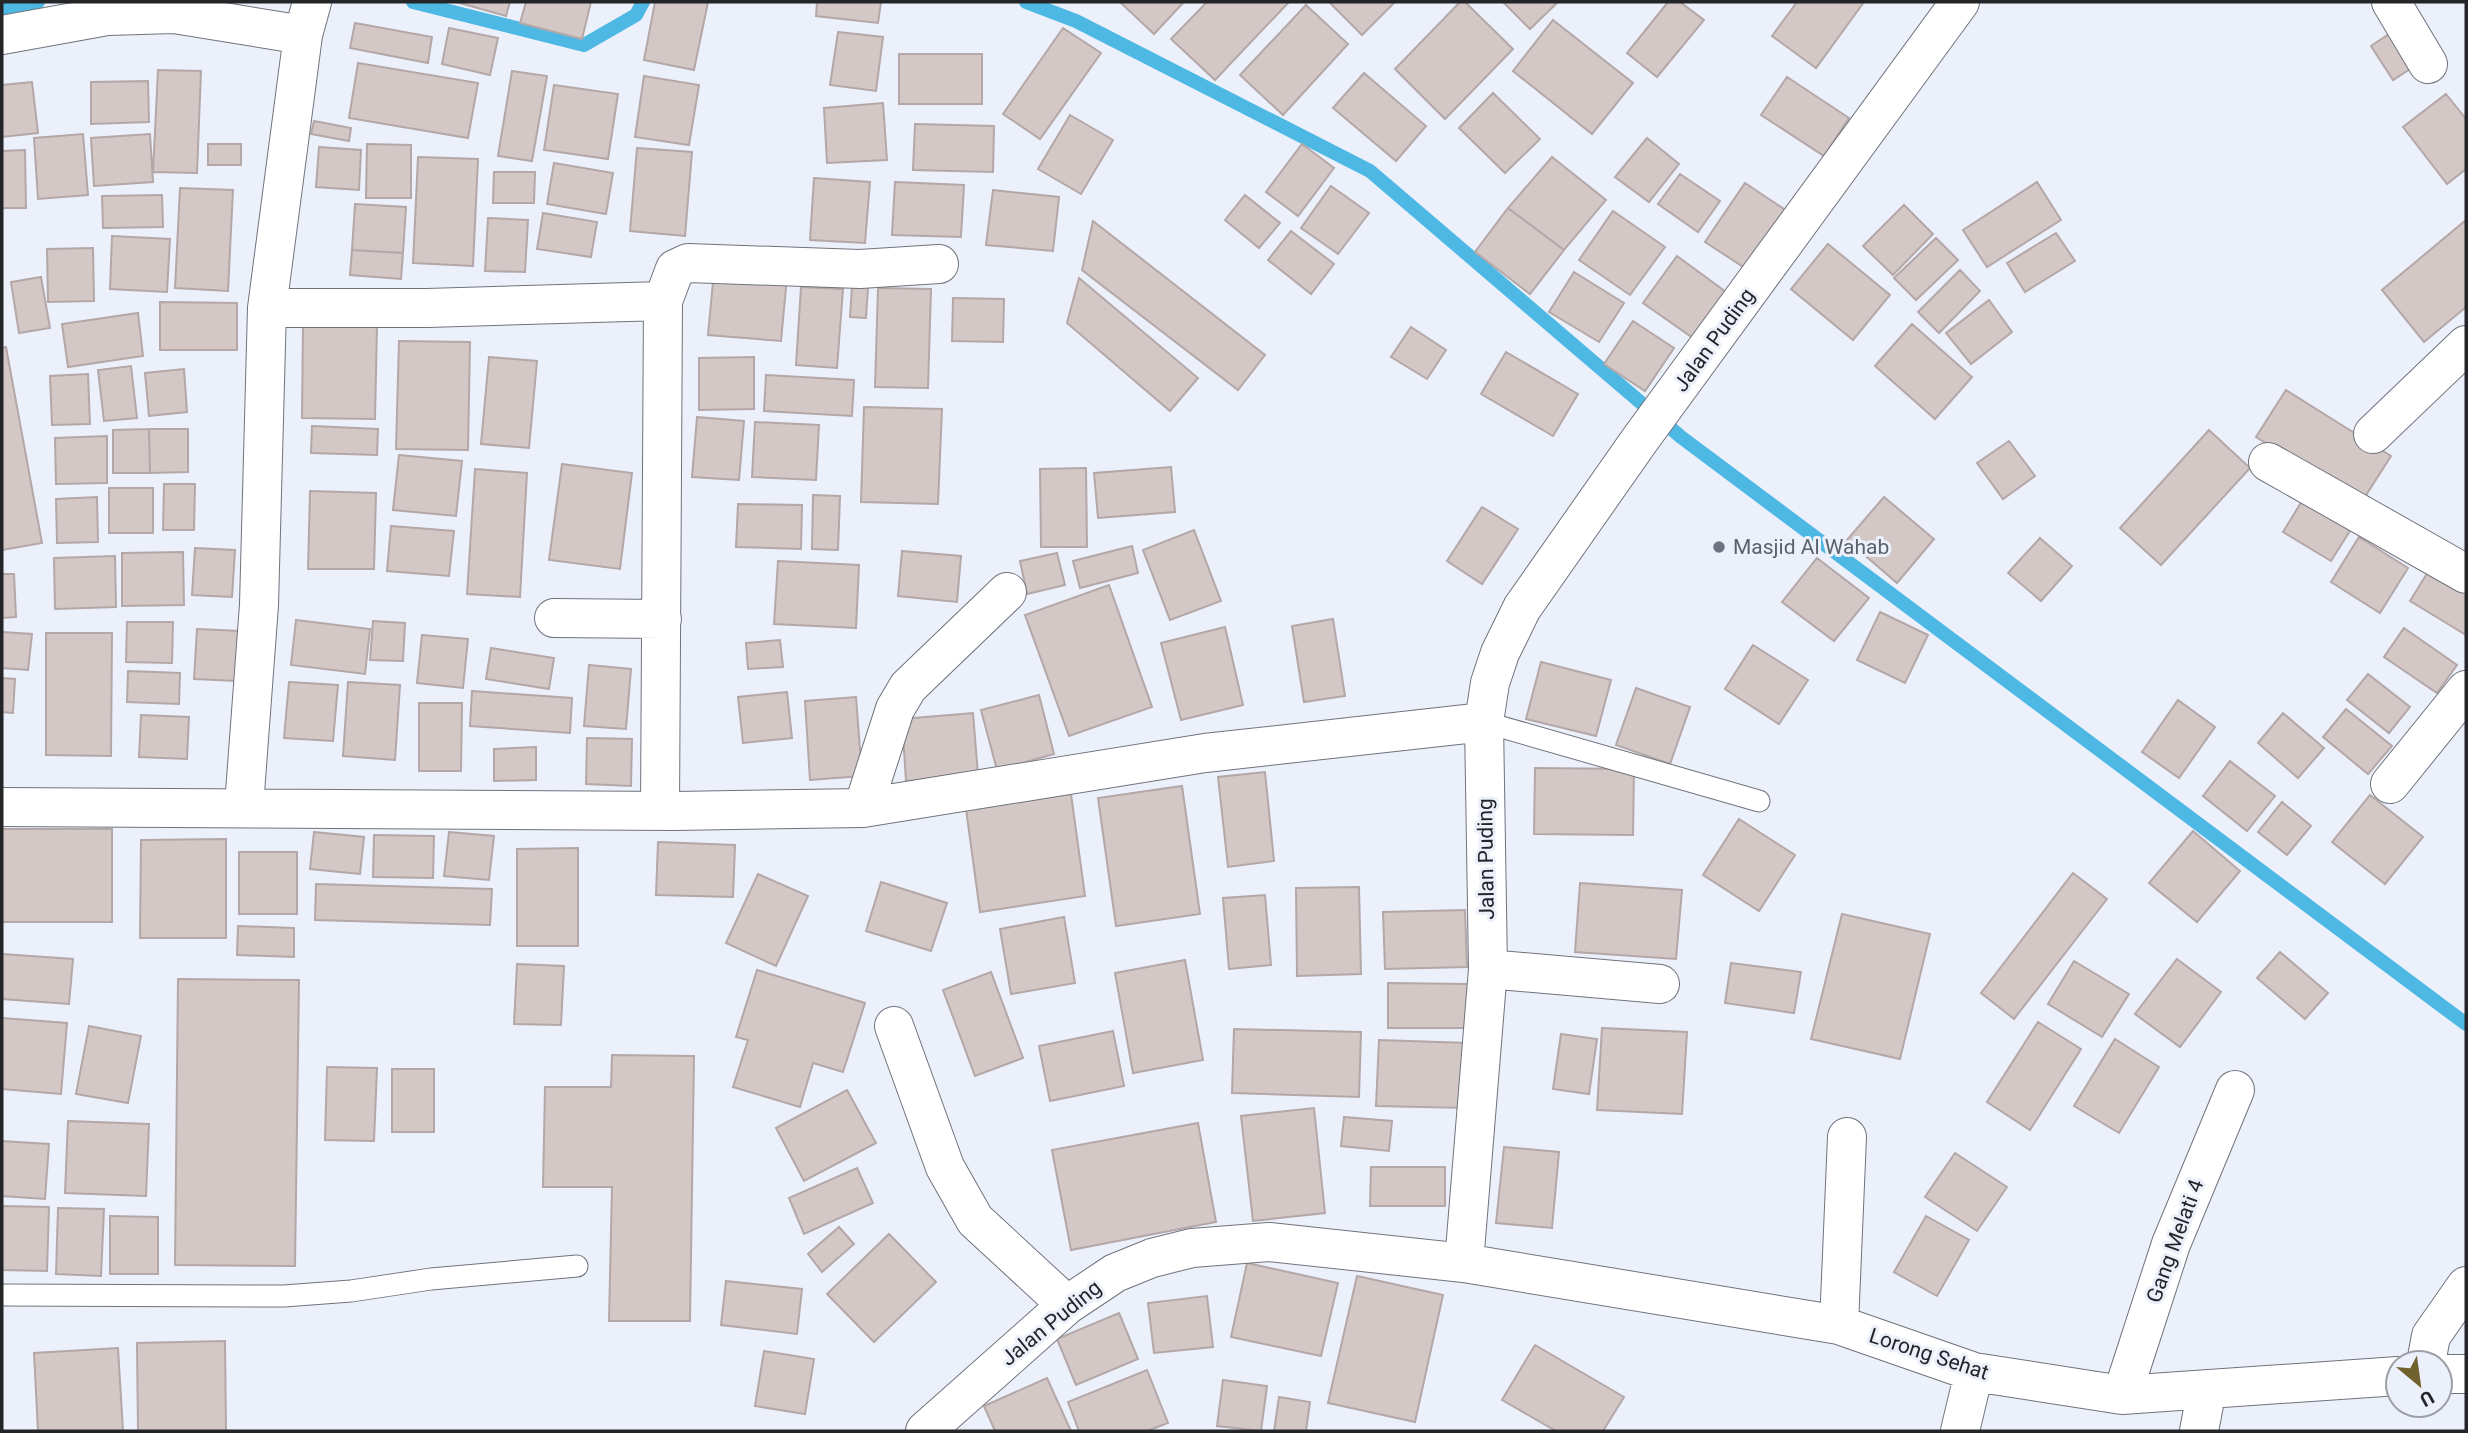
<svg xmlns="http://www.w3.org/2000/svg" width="2468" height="1433" font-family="Roboto,sans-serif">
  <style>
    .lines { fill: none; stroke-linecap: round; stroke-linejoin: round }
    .stream { stroke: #4db8e4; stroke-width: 14 }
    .building { fill: #d4c8c7; stroke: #b3a7a7; stroke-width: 2 }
    .lane-casing { stroke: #70737c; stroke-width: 23 }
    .street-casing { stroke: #70737c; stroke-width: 40 }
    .lane { stroke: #fff; stroke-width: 21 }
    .street { stroke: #fff; stroke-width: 38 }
    .worship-dot { fill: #6b7280; stroke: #ecf0fa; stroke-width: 2.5 }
    .labels { text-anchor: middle; stroke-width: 6; stroke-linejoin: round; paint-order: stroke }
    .street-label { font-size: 21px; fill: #242529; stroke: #ecf0fa }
    .worship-label { font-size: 21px; fill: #5b616d; stroke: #ecf0fa; text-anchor: start }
  </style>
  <rect width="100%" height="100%" fill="#ecf0fa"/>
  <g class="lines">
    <path class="stream" d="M 413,2 L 584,45 L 636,15 L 643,2
      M 1026,2 L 1076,21 L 1370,171 L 1681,437 L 2466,1024
      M 2,8 L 38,2"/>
  </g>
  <path class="building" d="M 456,2 L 510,2 L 506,16 Z
    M 526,2 L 591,2 L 582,39 L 520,23 Z
    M 655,2 L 708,2 L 694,70 L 644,60 Z
    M 817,2 L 881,2 L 878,23 L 816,16 Z
    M 1120,2 L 1184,2 L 1154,34 Z
    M 1207,2 L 1289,2 L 1215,80 L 1171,39 Z
    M 1329,2 L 1395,2 L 1362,35 Z
    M 1460,2 L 1465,2 L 1513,49 L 1445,119 L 1395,69 Z
    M 1503,2 L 1558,2 L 1530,29 Z
    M 1668,2 L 1680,2 L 1704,20 L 1657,77 L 1627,53 Z
    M 1797,2 L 1864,2 L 1816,68 L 1772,36 Z
    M 1306,5 L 1348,44 L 1283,115 L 1240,75 Z
    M 1553,20 L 1633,83 L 1592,134 L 1513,71 Z
    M 355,23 L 432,37 L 428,63 L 350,48 Z
    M 449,28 L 498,38 L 490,75 L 442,64 Z
    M 1063,28 L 1101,53 L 1040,139 L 1003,114 Z
    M 2398,28 L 2421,62 L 2393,80 L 2371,46 Z
    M 838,32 L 883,37 L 876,91 L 830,85 Z
    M 899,54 L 982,54 L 982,104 L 899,104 Z
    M 358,63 L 478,83 L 468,138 L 349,118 Z
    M 158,70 L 201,71 L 197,173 L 153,172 Z
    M 512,71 L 547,76 L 532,161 L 498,156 Z
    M 1364,73 L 1426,126 L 1396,161 L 1333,108 Z
    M 644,76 L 699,85 L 689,145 L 635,137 Z
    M 1787,77 L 1849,118 L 1824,156 L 1761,115 Z
    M 148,81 L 149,122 L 91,124 L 91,82 Z
    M 32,82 L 38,133 L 2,137 L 2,85 Z
    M 554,85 L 618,94 L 608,159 L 544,150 Z
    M 1493,93 L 1540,139 L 1505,173 L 1459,128 Z
    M 2446,94 L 2466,119 L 2466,169 L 2447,184 L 2403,127 Z
    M 883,103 L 887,160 L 827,163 L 824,108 Z
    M 1070,115 L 1113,140 L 1081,194 L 1038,169 Z
    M 314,121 L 351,128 L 349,141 L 311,134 Z
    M 915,124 L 994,126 L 993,172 L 913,170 Z
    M 83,134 L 88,195 L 38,199 L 34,138 Z
    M 150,134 L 153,182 L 94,186 L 91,138 Z
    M 1647,138 L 1679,164 L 1649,202 L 1615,177 Z
    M 208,144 L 241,144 L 241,165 L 208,165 Z
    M 367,144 L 411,145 L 411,198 L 366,198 Z
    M 1302,144 L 1334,168 L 1298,216 L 1266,192 Z
    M 319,147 L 361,150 L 359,190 L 316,187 Z
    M 637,148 L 692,152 L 685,236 L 630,231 Z
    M 25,150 L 26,208 L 2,208 L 2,151 Z
    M 418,157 L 478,159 L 473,266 L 413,263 Z
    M 1552,157 L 1606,200 L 1564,250 L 1508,208 Z
    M 554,163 L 613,173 L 606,214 L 547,204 Z
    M 494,172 L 535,172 L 534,203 L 493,203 Z
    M 1680,174 L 1720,201 L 1698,232 L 1658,204 Z
    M 814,178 L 870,182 L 865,243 L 810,240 Z
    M 895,182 L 964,185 L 961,237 L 892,235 Z
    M 2037,182 L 2061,220 L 1987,267 L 1963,230 Z
    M 1745,183 L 1790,213 L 1751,272 L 1705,242 Z
    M 1331,186 L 1369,213 L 1338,254 L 1301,228 Z
    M 180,188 L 233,190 L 228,291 L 175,288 Z
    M 993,190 L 1059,197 L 1053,251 L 986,245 Z
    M 162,195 L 163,227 L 103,228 L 102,196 Z
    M 1245,195 L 1280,223 L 1259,248 L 1225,220 Z
    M 355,204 L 406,207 L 403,253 L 352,250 Z
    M 1904,205 L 1933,234 L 1893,275 L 1863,246 Z
    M 1508,208 L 1564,250 L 1530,294 L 1475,252 Z
    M 1613,211 L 1665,247 L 1630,295 L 1579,260 Z
    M 543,213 L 597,222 L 591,257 L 537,249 Z
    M 488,218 L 528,220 L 525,272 L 485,271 Z
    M 2466,220 L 2466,307 L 2424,342 L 2382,290 Z
    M 1093,221 L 1265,355 L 1238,390 L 1082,270 Z
    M 1291,231 L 1334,264 L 1311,294 L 1268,260 Z
    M 2056,233 L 2075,261 L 2025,292 L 2007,263 Z
    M 112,236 L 170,239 L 167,292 L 110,289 Z
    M 1936,238 L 1958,260 L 1916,300 L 1894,278 Z
    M 1828,244 L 1890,295 L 1853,340 L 1791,289 Z
    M 93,248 L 94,301 L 48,302 L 47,249 Z
    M 352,250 L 403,253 L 401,279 L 350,275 Z
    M 1677,256 L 1726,292 L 1693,338 L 1643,303 Z
    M 1960,270 L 1980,291 L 1939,333 L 1918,312 Z
    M 714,271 L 787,277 L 781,341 L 708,335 Z
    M 1574,272 L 1624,303 L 1599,342 L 1549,312 Z
    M 41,277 L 50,328 L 19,333 L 11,282 Z
    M 1079,278 L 1198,378 L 1170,411 L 1067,323 Z
    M 852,286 L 868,287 L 866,318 L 850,317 Z
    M 801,287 L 843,289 L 837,368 L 796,365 Z
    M 878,288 L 931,289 L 928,388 L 875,387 Z
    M 953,298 L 1004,299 L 1003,342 L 952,341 Z
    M 1989,300 L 2012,332 L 1971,364 L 1946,333 Z
    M 160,302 L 237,303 L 237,350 L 160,350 Z
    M 138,313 L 143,356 L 68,367 L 62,324 Z
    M 1633,321 L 1674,348 L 1645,391 L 1604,364 Z
    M 303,324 L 377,325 L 375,419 L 302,418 Z
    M 1912,324 L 1972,377 L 1935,419 L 1875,366 Z
    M 1411,327 L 1446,350 L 1427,379 L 1391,357 Z
    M 399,341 L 470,342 L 468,450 L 396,449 Z
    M 6,347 L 42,543 L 2,550 L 2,348 Z
    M 1506,352 L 1578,394 L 1553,436 L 1481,394 Z
    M 489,357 L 537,361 L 529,448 L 481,444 Z
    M 754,357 L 754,409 L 699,410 L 699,358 Z
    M 131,366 L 137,418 L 104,421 L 98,370 Z
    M 184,369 L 187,412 L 149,416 L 145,373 Z
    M 88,374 L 90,424 L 52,425 L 50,376 Z
    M 766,375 L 854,380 L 852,416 L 764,411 Z
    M 2286,390 L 2391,456 L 2361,503 L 2256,437 Z
    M 864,407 L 942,409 L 938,504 L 861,502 Z
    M 697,417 L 744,421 L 739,480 L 692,477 Z
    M 755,422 L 819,425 L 816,480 L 752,477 Z
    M 312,426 L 378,429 L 377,455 L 311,453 Z
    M 149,429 L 150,473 L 113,473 L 113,430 Z
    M 149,429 L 188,429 L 188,472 L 150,473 Z
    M 2209,430 L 2250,468 L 2161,565 L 2120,528 Z
    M 107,436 L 107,483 L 56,484 L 55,438 Z
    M 2009,441 L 2035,476 L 2003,499 L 1977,463 Z
    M 399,455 L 462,461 L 456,516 L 393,510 Z
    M 562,464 L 632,473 L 620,569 L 549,560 Z
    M 1171,467 L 1175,512 L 1098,518 L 1094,473 Z
    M 1086,468 L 1087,547 L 1041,547 L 1040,469 Z
    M 475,469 L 527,473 L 520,597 L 467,594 Z
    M 164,484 L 195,484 L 194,530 L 163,530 Z
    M 109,488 L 153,488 L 153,533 L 109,533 Z
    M 310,491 L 376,493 L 374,569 L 308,569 Z
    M 813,495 L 840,496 L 838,550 L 812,549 Z
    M 2305,496 L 2353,526 L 2331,561 L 2283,532 Z
    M 97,497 L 98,542 L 57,543 L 56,499 Z
    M 1884,497 L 1934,539 L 1897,583 L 1847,540 Z
    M 738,504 L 802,505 L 801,549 L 736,547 Z
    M 1482,507 L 1518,529 L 1482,584 L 1447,561 Z
    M 391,526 L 454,531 L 449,576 L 387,571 Z
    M 1194,530 L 1221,601 L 1170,620 L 1143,550 Z
    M 2359,537 L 2408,568 L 2380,613 L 2331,582 Z
    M 2040,538 L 2072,566 L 2041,601 L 2008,573 Z
    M 1132,546 L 1138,573 L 1080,588 L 1073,561 Z
    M 195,548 L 235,550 L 232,597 L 192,595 Z
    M 902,551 L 961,556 L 957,602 L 898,596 Z
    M 183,552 L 184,605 L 122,606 L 122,553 Z
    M 1057,553 L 1065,585 L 1027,594 L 1020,561 Z
    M 115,556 L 116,607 L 55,609 L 54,558 Z
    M 1817,558 L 1869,598 L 1834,641 L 1782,602 Z
    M 778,561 L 859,565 L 856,628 L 774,624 Z
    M 2431,567 L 2466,588 L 2466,635 L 2410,601 Z
    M 2,574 L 14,574 L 16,617 L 2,618 Z
    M 1109,585 L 1152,707 L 1069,736 L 1025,615 Z
    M 1880,612 L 1928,635 L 1905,683 L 1857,660 Z
    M 1333,619 L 1345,696 L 1304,702 L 1292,626 Z
    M 296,620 L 370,629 L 365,674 L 291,665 Z
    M 373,621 L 405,623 L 403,661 L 370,660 Z
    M 127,622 L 173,622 L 172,663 L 126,662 Z
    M 1225,627 L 1243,705 L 1181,720 L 1161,643 Z
    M 2404,628 L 2457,665 L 2437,693 L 2384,657 Z
    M 197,629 L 240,631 L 237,681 L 194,679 Z
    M 2,632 L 32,634 L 28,670 L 2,668 Z
    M 46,633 L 112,633 L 111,756 L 46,755 Z
    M 422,635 L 468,639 L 463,688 L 417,683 Z
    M 780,640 L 783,667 L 748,669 L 746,643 Z
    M 1753,645 L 1808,680 L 1779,724 L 1725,689 Z
    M 491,648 L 554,658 L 549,689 L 486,679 Z
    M 1541,662 L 1611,680 L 1596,736 L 1526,719 Z
    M 589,665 L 631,669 L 626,729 L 584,726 Z
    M 128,671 L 180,673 L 179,704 L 127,702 Z
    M 2368,674 L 2410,707 L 2389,733 L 2347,700 Z
    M 2,678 L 15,679 L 13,713 L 2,712 Z
    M 289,682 L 338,685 L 333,741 L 284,738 Z
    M 348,682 L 400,685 L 395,760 L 343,756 Z
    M 1636,688 L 1690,707 L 1670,764 L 1616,745 Z
    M 472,691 L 572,698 L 570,733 L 470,726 Z
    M 787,692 L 792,738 L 743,743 L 738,697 Z
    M 1039,695 L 1054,754 L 997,770 L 981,710 Z
    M 856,697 L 862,776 L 810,780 L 805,701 Z
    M 2178,700 L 2215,727 L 2179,778 L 2142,752 Z
    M 419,703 L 462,703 L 461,771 L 419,771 Z
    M 2346,709 L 2392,746 L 2368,774 L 2323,737 Z
    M 973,713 L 978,775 L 906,781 L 902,719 Z
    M 2283,713 L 2324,748 L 2298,778 L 2258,743 Z
    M 141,715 L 189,717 L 187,759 L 139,757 Z
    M 587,738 L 632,739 L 631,786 L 586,784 Z
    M 536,747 L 536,780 L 494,781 L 494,749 Z
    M 2230,761 L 2275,796 L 2247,831 L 2203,796 Z
    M 1535,768 L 1634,769 L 1633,835 L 1534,834 Z
    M 1265,772 L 1274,861 L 1228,867 L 1218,777 Z
    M 1182,786 L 1200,914 L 1116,926 L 1098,798 Z
    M 1071,794 L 1085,896 L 980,912 L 966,809 Z
    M 2370,795 L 2423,837 L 2385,884 L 2332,842 Z
    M 2282,802 L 2311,826 L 2287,855 L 2258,832 Z
    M 1739,819 L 1795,855 L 1759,911 L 1703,875 Z
    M 2,829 L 112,829 L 112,922 L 2,922 Z
    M 2193,831 L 2240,871 L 2197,922 L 2149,883 Z
    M 314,832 L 364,837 L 360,874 L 310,869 Z
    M 449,832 L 494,836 L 489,880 L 444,876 Z
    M 374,835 L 434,836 L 433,878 L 373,877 Z
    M 226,839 L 226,938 L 140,938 L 141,840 Z
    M 658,842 L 735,845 L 733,897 L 656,895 Z
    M 578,848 L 578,946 L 517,946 L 517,849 Z
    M 239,852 L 297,852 L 297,914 L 239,914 Z
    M 2073,873 L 2107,899 L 2014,1019 L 1981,993 Z
    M 758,874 L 808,896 L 776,966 L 726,943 Z
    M 881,882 L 947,903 L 931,951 L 866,931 Z
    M 1580,883 L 1682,890 L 1676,959 L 1575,952 Z
    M 316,884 L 492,889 L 490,925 L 315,920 Z
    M 1359,887 L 1361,974 L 1297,976 L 1296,888 Z
    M 1265,895 L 1271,965 L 1229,969 L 1223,898 Z
    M 1465,910 L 1467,967 L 1385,969 L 1383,912 Z
    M 1842,914 L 1930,934 L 1900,1059 L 1811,1039 Z
    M 1064,917 L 1075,983 L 1011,994 L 1000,929 Z
    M 238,926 L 294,928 L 294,957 L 237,955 Z
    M 2280,952 L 2328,993 L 2305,1019 L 2257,978 Z
    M 2,954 L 73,959 L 69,1004 L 2,999 Z
    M 2177,959 L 2221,992 L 2180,1047 L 2135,1014 Z
    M 1185,960 L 1203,1060 L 1133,1073 L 1115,973 Z
    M 2074,961 L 2129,994 L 2102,1037 L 2048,1004 Z
    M 1731,963 L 1801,972 L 1794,1013 L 1725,1003 Z
    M 517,964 L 564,966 L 561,1025 L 514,1024 Z
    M 757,970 L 865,1003 L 843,1072 L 813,1063 L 800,1107 L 733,1087 L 748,1040 L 736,1037 Z
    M 991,972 L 1023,1058 L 975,1076 L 943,990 Z
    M 178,979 L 299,980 L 295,1266 L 175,1265 Z
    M 1388,983 L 1468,984 L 1467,1028 L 1388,1028 Z
    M 2,1018 L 67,1023 L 61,1094 L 2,1089 Z
    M 2038,1022 L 2081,1049 L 2030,1130 L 1987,1102 Z
    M 89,1026 L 141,1036 L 128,1103 L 76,1094 Z
    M 1602,1028 L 1687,1032 L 1682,1114 L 1597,1110 Z
    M 1234,1029 L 1361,1032 L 1359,1097 L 1232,1093 Z
    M 1113,1031 L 1124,1086 L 1050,1101 L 1039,1046 Z
    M 1561,1034 L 1597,1039 L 1589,1094 L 1553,1089 Z
    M 2115,1039 L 2159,1067 L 2119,1133 L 2074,1106 Z
    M 1379,1040 L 1468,1043 L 1466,1108 L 1376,1106 Z
    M 612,1055 L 694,1056 L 690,1321 L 609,1321 L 612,1187 L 543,1187 L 545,1087 L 611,1087 Z
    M 327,1067 L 377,1068 L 374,1141 L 325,1140 Z
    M 392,1069 L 434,1069 L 434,1132 L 392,1132 Z
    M 847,1090 L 876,1143 L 804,1181 L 776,1128 Z
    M 1314,1108 L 1325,1213 L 1253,1221 L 1241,1116 Z
    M 1344,1117 L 1392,1121 L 1389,1151 L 1341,1146 Z
    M 68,1121 L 149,1124 L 146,1196 L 65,1193 Z
    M 1198,1123 L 1216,1222 L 1071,1250 L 1052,1150 Z
    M 2,1141 L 49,1144 L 45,1199 L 2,1196 Z
    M 1504,1147 L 1559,1152 L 1552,1228 L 1496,1223 Z
    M 1955,1153 L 2007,1187 L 1977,1231 L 1925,1197 Z
    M 1371,1167 L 1445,1167 L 1445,1206 L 1370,1206 Z
    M 857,1168 L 873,1203 L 804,1234 L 789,1198 Z
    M 2,1206 L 49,1207 L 47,1271 L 2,1270 Z
    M 58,1208 L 104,1209 L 101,1276 L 56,1274 Z
    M 110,1216 L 158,1217 L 158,1274 L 110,1274 Z
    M 1926,1216 L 1969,1240 L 1937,1296 L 1894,1272 Z
    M 839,1227 L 854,1244 L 822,1272 L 808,1254 Z
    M 889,1234 L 936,1282 L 874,1342 L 827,1294 Z
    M 1247,1263 L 1338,1283 L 1321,1356 L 1231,1337 Z
    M 1357,1276 L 1443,1295 L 1415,1422 L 1328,1403 Z
    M 726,1281 L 802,1289 L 797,1334 L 721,1325 Z
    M 1207,1296 L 1213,1347 L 1154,1353 L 1148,1303 Z
    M 1119,1313 L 1138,1359 L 1076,1385 L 1057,1339 Z
    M 225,1341 L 226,1431 L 138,1431 L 137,1343 Z
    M 1535,1345 L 1624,1397 L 1603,1431 L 1556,1431 L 1502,1400 Z
    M 118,1348 L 123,1431 L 38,1431 L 34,1353 Z
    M 764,1351 L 814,1359 L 805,1414 L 755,1406 Z
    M 1147,1370 L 1168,1423 L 1147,1431 L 1079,1431 L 1068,1402 Z
    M 1047,1378 L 1071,1431 L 995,1431 L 984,1406 Z
    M 1223,1380 L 1267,1386 L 1261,1431 L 1217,1426 Z
    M 1279,1397 L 1310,1402 L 1306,1431 L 1274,1431 Z"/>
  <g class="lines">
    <defs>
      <path id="lane" d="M 1484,722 L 1759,801
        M 2,1295 L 284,1296 L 351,1291 L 431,1279 L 577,1266"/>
      <path id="street" d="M 2391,2 L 2428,64
        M 2,35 L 107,16 L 174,14 L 303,35
        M 663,301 L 675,269 L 688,263 L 860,269 L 939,264
        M 267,308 L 427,308 L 663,301 L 660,810
        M 2373,434 L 2466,345
        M 2268,462 L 2466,574
        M 554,618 L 662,619
        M 2390,784 L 2466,690
        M 244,806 L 259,605 L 267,308 L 303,35 L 312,2
        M 2,807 L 674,811 L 863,808 L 1205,753 L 1484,722
        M 863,808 L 895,709 L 908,687 L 1007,592
        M 1488,969 L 1660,984
        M 894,1026 L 945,1167 L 975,1220 L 1067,1305
        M 1464,1263 L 1488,969 L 1484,722 L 1490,683 L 1500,653 L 1522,608 L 1639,441 L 1960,2
        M 1839,1325 L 1847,1137
        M 2426,1363 L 2431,1336 L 2466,1286
        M 2440,1374 L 2466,1374
        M 2122,1395 L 2171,1244 L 2235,1090
        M 925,1431 L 1067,1305 L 1115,1273 L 1152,1258 L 1192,1248 L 1269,1242 L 1464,1263 L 1839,1325 L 1974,1372 L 2122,1395 L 2398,1376
        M 1960,1431 L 1974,1372
        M 2199,1431 L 2207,1389"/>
    </defs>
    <use href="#lane" class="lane-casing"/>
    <use href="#street" class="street-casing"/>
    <use href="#lane" class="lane"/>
    <use href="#street" class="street"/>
  </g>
  <circle class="worship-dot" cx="1719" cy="547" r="7"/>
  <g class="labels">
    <g class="street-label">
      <text transform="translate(1714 340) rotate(-54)" y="7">Jalan Puding</text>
      <text transform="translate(1486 859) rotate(-91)" y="7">Jalan Puding</text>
      <text transform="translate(2175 1241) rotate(-70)" y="7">Gang Melati 4</text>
      <text transform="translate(1051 1323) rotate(-39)" y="7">Jalan Puding</text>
      <text transform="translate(1929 1354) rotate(18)" y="7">Lorong Sehat</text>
    </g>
    <g class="worship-label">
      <text x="1733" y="554">Masjid Al Wahab</text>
    </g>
  </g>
  <rect width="2468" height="1433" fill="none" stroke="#242529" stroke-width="7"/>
  <g transform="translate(2419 1384) rotate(151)"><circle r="33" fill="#ecf0fa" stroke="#9c9fa6" stroke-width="2"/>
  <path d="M0-5L12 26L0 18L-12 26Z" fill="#70612f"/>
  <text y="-10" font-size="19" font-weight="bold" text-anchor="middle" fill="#242529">U</text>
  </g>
</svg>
